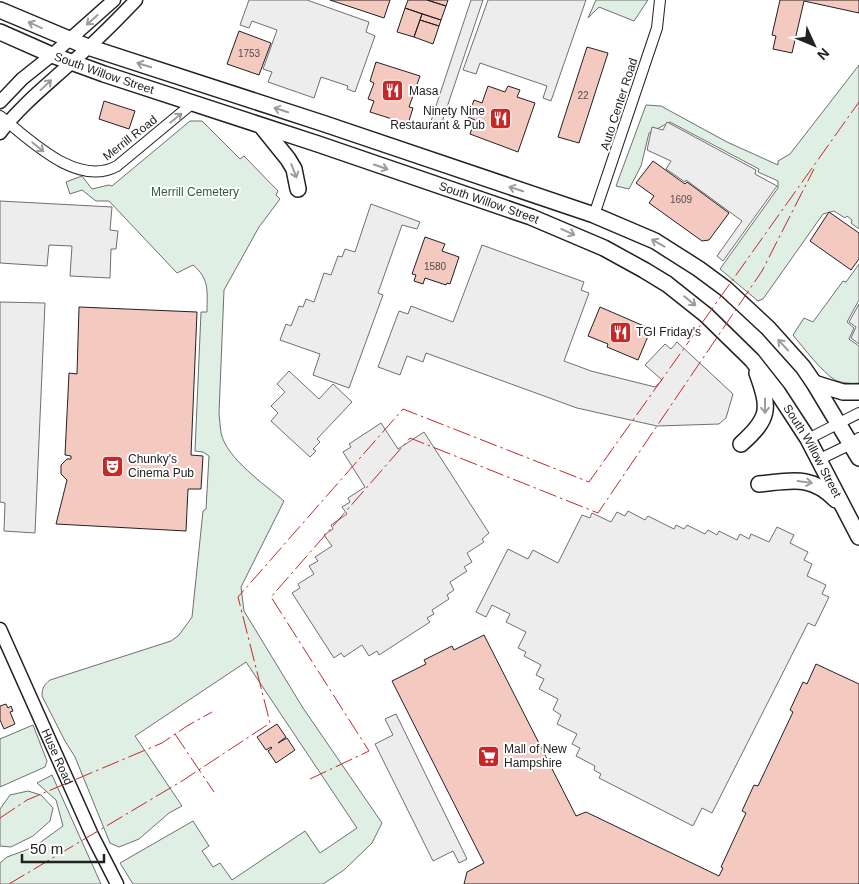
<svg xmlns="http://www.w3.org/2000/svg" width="859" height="884" font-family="Arial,sans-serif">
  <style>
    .green { fill: #e0efe3; stroke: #6f6f6f }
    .parking { fill: #ededed; stroke: #6f6f6f }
    .building { fill: #f3c9c0; stroke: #222 }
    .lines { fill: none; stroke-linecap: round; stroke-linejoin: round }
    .minor-casing { stroke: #222; stroke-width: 12 }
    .tertiary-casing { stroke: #222; stroke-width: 15 }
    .primary-casing { stroke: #222; stroke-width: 18 }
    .minor { stroke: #fff; stroke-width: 10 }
    .tertiary { stroke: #fff; stroke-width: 12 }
    .primary { stroke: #fff; stroke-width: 15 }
    .power { stroke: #c62828; stroke-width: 1; stroke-dasharray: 18 4 2.5 4; stroke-linecap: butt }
    .oneway { stroke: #9c9c9c }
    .labels { text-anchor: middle; stroke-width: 4; stroke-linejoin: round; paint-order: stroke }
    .number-label { font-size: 10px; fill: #564c4a }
    .street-label { font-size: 12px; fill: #222; stroke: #fff }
    .poi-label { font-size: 12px; fill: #222; stroke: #fff; text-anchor: start }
    .park-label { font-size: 12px; fill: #2f5e38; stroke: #fff }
  </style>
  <rect width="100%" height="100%" fill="#fff"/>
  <path class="green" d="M 596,0 L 648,0 L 634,21 L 599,7 L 588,18 Z
    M 859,65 L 859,229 L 851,223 L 852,220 L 847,216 L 845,218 L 834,211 L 823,214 L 763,299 L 758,301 L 720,269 L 778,188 L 778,181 L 758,172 L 759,169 L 670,122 L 649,133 L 641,166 L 629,189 L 616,186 L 646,105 L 661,106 L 727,142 L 778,165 L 778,161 L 790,154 Z
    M 190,121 L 202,121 L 240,159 L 244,156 L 278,191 L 276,195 L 280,199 L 259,227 L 224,290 L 219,414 C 220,420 220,427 221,433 C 227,459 264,484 284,501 L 241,587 L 244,611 L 303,708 L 382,823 L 372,843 L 344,870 L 323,884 L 133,884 L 120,863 L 193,821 L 209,846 L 202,851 L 213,867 L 220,863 L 232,880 L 305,831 L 320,853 L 357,828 L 246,662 L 135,736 L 182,806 L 169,813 L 139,839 L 119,847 L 110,843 L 75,757 L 65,741 L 42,696 C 42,688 44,685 50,680 L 171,641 L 179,635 L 192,617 L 203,511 L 206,509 L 209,456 L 203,452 L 195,451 L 201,312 L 207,312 C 207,292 210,279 193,265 L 177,273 L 109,201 L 96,201 L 82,190 L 70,194 L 66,182 L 82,176 L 92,189 L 109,185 L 112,186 Z
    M 859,264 L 859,300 L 847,322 L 854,328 L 849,339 L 859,346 L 859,383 C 853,384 841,383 835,380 C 822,372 803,347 793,335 L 804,318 L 813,322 L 843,281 L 846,282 Z
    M 33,725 L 47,761 L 45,767 L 0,787 L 0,739 Z
    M 52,775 L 101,884 L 0,884 L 0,863 L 7,857 L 34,847 L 63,826 L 56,800 L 37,783 Z
    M 28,791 L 41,795 L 53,808 L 50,821 L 33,836 L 11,847 L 0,846 L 0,809 L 10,795 Z"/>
  <path class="parking" d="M 249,0 L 307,0 L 369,22 L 366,32 L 375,36 L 355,92 L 347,89 L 348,86 L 321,77 L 314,98 L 268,82 L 272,72 L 263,69 L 277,30 L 252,21 L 249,28 L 240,25 Z
    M 471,0 L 483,0 L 440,128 L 430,124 Z
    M 488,0 L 586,0 L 551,101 L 543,98 L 547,86 L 480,63 L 476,74 L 463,70 Z
    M 667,122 L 756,170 L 755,174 L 777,186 L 723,261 L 717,256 L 742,221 L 686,180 L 685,182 L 666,169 L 671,161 L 647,150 L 652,127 L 663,130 Z
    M 0,201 L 112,207 L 110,230 L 118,231 L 116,249 L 111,249 L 110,278 L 70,276 L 72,246 L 49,245 L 47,266 L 0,263 Z
    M 371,204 L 420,222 L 417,229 L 402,225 L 378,293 L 383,295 L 349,388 L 313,375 L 320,354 L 280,340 L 286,324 L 291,326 L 299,306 L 303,307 L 306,299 L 314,302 L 324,273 L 331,275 L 338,256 L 342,257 L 345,249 L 355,252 Z
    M 482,245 L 584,282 L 581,290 L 589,293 L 564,361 L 591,371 L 655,387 L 662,380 L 645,365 L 665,344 L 671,349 L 677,342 L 733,394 L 726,418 L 719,424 L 657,426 L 577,408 L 426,353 L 423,362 L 407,356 L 400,375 L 378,367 L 399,311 L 408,314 L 411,306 L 453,322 Z
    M 0,302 L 45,303 L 35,533 L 4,531 L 5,503 L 0,502 Z
    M 859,304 L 859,344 L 851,338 L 856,327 L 849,322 Z
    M 289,371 L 319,399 L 333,384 L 352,402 L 317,439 L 320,442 L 313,449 L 316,451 L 310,457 L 271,421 L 278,413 L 271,406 L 285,392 L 277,384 Z
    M 381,423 L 398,449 L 424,432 L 489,533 L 482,539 L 484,542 L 467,553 L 472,562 L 464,567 L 467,571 L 450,582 L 454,590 L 447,595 L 449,599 L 432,610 L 434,614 L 427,618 L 430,622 L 379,655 L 377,651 L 369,656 L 362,645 L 344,657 L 341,653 L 334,658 L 292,593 L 300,588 L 298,584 L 314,574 L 309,566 L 318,561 L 315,557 L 332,546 L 324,535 L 333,529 L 331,525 L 347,514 L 342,507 L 350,502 L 348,498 L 365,487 L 343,452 L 351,447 L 349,444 Z
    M 628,511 L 645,520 L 648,516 L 674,529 L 676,525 L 684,529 L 687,525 L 705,534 L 708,530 L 717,535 L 719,531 L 737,540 L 740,534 L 749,539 L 751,534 L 769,542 L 777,527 L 794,535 L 790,543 L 808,552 L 804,560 L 812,564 L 807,576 L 826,585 L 822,594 L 829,597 L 815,626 L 808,623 L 712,813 L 702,808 L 693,826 L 599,778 L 601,774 L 594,770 L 595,766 L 576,756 L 580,748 L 572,744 L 577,734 L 557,724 L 561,715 L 553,710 L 558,699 L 539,689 L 544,679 L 536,675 L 541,665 L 524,656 L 526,652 L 518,648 L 526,632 L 506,622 L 510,614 L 492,605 L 486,617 L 476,612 L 508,549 L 528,559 L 533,550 L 558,563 L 582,515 L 590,518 L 592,513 L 611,522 L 617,512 L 625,516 Z
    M 396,714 L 467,859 L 459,863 L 453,851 L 433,861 L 375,744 L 393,735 L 385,719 Z"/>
  <path class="building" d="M 330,0 L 390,0 L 384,18 Z
    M 408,0 L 427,0 L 446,6 L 441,20 L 405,8 Z
    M 427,0 L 448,0 L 446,6 Z
    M 780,0 L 859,0 L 859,13 L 804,1 L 792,53 L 773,49 L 776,36 L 772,35 Z
    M 405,8 L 422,14 L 414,37 L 397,32 Z
    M 422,14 L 441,20 L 439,26 L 420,20 Z
    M 420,20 L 439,26 L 433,44 L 414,37 Z
    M 239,31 L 271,43 L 259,75 L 227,64 Z
    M 587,47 L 608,53 L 579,143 L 558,137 Z
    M 376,62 L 420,76 L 409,107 L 413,108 L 408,124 L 370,112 L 374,101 L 368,99 L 374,83 L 370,81 Z
    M 488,86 L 505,92 L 508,86 L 520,90 L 517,97 L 535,103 L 518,152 L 470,134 L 475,120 L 468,117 L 474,100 L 482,103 Z
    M 104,101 L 135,111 L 129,129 L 99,119 Z
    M 653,161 L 685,184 L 687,182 L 729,213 L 709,240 L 702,241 L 649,203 L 654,196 L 636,183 Z
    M 829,212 L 859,233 L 859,259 L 851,270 L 810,241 Z
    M 425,237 L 445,244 L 442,251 L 459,257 L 450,284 L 447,283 L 446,285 L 425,278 L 423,284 L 414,281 L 416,275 L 412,274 Z
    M 79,307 L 197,312 L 191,455 L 203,456 L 201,489 L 188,489 L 186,531 L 56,524 L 67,480 L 61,474 L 61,465 L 67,459 L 71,459 L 71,456 L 65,455 L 69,373 L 77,374 Z
    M 600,307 L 651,329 L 638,360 L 607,347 L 608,344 L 588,336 Z
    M 484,635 L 576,816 L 586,812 L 719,876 L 723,868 L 721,867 L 746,813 L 742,811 L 754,785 L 758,786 L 793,712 L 790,710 L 803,682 L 807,684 L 816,664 L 859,684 L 859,884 L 464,884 L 467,872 L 484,863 L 392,681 L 426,664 L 424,660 L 452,646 L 454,650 Z
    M 6,704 L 8,708 L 11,706 L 13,711 L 10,712 L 15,724 L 4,729 L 0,720 L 0,706 Z
    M 277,724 L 286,737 L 278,743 L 287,738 L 295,750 L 276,763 L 268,751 L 272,748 L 271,747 L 266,750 L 257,737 Z"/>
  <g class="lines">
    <defs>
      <path id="minor" d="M 0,116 C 29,139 77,188 117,166 L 193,103
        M 594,215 L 657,28 L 660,0
        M 808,439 L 859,413
        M 818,460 L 851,444 L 859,438"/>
      <g id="tertiary">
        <path d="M 0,102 L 22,79 L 52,55 L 114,0"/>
        <path d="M 0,133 C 20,106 47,85 72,62 C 94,43 115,22 136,0"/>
        <path id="s1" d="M 0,629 L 92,835 L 117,884"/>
      </g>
      <g id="primary">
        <path d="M 0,10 L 88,47 L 322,123 L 594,215 L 655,241 L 699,269 L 726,289 L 768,328 L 803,367 L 814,383 L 859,458"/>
        <path id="s2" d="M 0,32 L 52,55 L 104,74 L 318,144 L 531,217 L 604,248 L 644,270 L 667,284 L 706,315 L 752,360 L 778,393 L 808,439 L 859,537"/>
        <path d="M 263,128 L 288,159 L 294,169 L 298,189"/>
        <path d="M 814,383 L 843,392 L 859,392"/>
        <path d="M 741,444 C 770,418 770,409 757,373"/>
        <path d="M 759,484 C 791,481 811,474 836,500"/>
      </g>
    </defs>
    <use href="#minor" class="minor-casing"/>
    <use href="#tertiary" class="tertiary-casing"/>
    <use href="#primary" class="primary-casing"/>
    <use href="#minor" class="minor"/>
    <use href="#tertiary" class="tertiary"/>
    <use href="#primary" class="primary"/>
    <path class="power" d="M 175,734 L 214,792
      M 310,779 L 369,751 L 271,597 L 410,438 L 598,513 L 762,271 L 814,169
      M 0,818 L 27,800 L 162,743 L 187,726 L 212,712
      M 9,884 L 182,781 L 270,723 L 238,597 L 403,409 L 589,482 L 859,102"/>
  </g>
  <defs><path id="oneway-shaft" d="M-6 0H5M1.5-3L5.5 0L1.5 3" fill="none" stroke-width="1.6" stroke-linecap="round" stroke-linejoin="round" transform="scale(1.25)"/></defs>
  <g class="oneway">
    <use href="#oneway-shaft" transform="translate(92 20) rotate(138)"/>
    <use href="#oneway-shaft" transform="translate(35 25) rotate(-156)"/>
    <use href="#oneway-shaft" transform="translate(144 65) rotate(-163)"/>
    <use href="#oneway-shaft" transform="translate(46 85) rotate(-43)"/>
    <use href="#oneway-shaft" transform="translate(281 110) rotate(-162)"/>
    <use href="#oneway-shaft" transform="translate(176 118) rotate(-39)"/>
    <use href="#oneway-shaft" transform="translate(38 147) rotate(39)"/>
    <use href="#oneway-shaft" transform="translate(381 167) rotate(19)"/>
    <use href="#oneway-shaft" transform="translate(294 171) rotate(69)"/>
    <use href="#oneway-shaft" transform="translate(516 189) rotate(-162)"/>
    <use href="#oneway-shaft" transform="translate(568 232) rotate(24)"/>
    <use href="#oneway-shaft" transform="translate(658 243) rotate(-151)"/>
    <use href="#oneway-shaft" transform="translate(690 301) rotate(39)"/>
    <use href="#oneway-shaft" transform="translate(783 345) rotate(-133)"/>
    <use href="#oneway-shaft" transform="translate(765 406) rotate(90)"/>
    <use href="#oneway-shaft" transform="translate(805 482) rotate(8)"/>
  </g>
  <defs>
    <symbol id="restaurant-square" viewBox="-11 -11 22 22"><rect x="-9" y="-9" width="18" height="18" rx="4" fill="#c62828" stroke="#fff"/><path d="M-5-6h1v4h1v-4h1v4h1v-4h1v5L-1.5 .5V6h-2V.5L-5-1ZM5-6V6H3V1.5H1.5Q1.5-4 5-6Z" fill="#fff"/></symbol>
    <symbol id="theatre-square" viewBox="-11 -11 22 22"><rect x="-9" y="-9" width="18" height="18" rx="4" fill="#c62828" stroke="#fff"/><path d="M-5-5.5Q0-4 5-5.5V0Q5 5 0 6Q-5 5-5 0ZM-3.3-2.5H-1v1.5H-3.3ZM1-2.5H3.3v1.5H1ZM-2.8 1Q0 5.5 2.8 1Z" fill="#fff"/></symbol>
    <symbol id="supermarket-square" viewBox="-11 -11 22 22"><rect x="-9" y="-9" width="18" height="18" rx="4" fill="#c62828" stroke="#fff"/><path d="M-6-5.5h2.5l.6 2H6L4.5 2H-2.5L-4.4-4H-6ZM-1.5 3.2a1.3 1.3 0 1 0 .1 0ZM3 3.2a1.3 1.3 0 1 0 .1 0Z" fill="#fff"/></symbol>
  </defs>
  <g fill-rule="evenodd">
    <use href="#restaurant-square" x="380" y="78" width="25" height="25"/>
    <use href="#restaurant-square" x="488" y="106" width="25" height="25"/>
    <use href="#restaurant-square" x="608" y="320" width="25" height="25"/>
    <use href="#theatre-square" x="100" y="454" width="25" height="25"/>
    <use href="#supermarket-square" x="476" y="744" width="25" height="25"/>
  </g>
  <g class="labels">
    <g class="number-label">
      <text x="249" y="57">1753</text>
      <text x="583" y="99">22</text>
      <text x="681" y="203">1609</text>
      <text x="435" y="270">1580</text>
    </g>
    <g class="street-label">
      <text dy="4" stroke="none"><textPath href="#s2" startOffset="112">South Willow Street</textPath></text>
      <text transform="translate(619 104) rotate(-72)" y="4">Auto Center Road</text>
      <text transform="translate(130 138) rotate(-38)" y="4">Merrill Road</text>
      <text dy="4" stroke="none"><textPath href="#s2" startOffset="518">South Willow Street</textPath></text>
      <text dy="4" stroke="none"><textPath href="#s2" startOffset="938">South Willow Street</textPath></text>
      <text dy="4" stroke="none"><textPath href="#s1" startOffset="140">Huse Road</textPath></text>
    </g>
    <g class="poi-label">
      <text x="409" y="95">Masa</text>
      <text x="485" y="115" text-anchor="end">Ninety Nine<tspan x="485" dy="14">Restaurant &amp; Pub</tspan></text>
      <text x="636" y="336">TGI Friday's</text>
      <text x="128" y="463">Chunky's<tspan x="128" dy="14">Cinema Pub</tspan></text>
      <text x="504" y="753">Mall of New<tspan x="504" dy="14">Hampshire</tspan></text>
    </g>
    <g class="park-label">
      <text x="195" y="196">Merrill Cemetery</text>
    </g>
  </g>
  <g transform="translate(814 45) rotate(134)" stroke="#ffffff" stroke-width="4" paint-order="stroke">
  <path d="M0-4L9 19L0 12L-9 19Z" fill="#222222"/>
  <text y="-8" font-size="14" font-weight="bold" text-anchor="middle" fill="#222222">N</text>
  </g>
  <path d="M22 854v8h82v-8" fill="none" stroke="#222222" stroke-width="2.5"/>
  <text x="30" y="854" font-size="15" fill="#222222" stroke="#ffffff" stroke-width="4" paint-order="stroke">50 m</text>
</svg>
